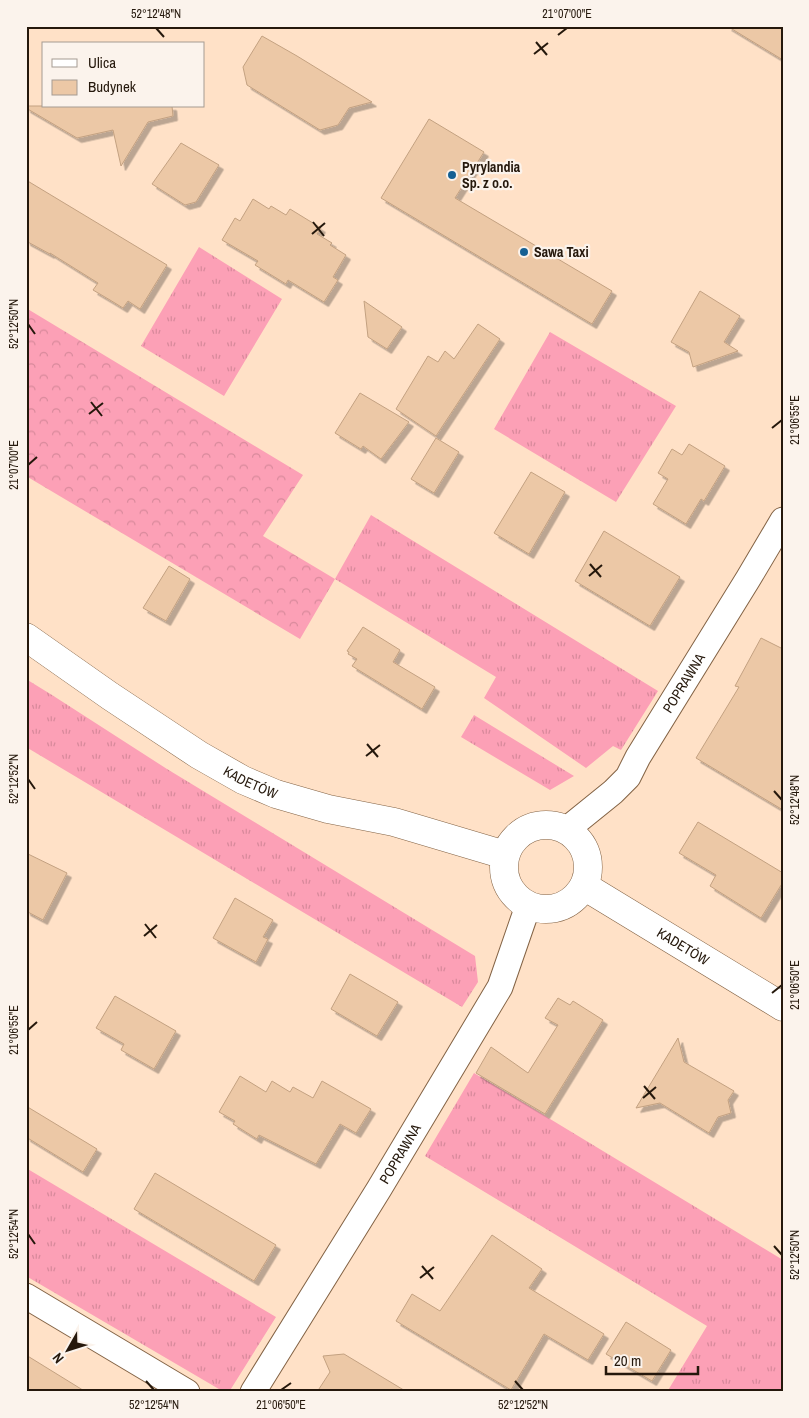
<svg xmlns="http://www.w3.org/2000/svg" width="809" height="1418" font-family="'Archivo Narrow',sans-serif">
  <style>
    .grass { fill: url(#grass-tufts) }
    .forest { fill: url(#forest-crowns) }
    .building { fill: #ecc8a6; stroke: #c3a181; filter: url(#shadow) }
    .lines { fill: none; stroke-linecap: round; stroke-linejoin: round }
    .minor-casing { stroke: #836345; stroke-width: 27 }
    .tertiary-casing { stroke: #836345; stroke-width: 29 }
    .minor { stroke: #fff; stroke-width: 25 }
    .tertiary { stroke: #fff; stroke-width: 28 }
    .ticks { fill: none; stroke: #25180c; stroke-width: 2 }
    .poi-dot { fill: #156093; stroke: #fbf3ec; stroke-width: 2 }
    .labels { text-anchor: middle; stroke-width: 4.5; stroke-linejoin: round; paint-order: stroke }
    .poi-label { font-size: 14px; font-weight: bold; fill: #25180c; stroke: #fbf3ec; text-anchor: start }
    .street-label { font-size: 14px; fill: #25180c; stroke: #fbf3ec }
    .neatline { fill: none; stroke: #25180c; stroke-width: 2 }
    .ticks-label { font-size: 12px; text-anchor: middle; fill: #25180c }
  </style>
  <defs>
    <pattern id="grass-tufts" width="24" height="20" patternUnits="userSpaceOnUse" patternTransform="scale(1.25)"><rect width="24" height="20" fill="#fca0b6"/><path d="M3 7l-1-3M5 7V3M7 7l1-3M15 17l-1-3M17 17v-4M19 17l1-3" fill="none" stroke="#d8899b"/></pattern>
    <pattern id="forest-crowns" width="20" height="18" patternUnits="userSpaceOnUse" patternTransform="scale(1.25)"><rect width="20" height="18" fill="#fca0b6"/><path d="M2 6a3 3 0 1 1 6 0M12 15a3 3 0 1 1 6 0" fill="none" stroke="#d8899b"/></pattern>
    <filter id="shadow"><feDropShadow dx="4.5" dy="4.5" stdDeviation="0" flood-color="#0004"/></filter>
  </defs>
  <rect width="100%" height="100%" fill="#ffe1c7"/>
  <path class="grass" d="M 199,247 L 282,299 L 224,396 L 141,346 Z
    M 550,332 L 676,406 L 616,502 L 494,429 Z
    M 371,515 L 658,691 L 621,750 L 613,746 L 586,768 L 484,698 L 496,677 L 335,579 Z
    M 26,679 L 52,695 L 167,769 L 475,956 L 478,982 L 462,1007 L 26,747 Z
    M 474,715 L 574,776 L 550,790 L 461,737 Z
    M 474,1073 L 783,1260 L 783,1392 L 667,1392 L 707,1326 L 425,1156 Z
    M 26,1168 L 276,1317 L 229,1392 L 224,1392 L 26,1276 Z"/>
  <path class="forest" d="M 26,308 L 303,475 L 263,536 L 335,579 L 300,639 L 26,476 Z"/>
  <path class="building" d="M 727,26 L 783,26 L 783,60 Z
    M 262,36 L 297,56 L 372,102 L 349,108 L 338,125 L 320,130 L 247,85 L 243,67 Z
    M 26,106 L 172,106 L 173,116 L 148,122 L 121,166 L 113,130 L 77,138 L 26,108 Z
    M 429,119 L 484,152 L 455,198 L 612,291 L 592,324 L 381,198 Z
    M 181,143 L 219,165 L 196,202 L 185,205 L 152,184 Z
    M 26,180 L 167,265 L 140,309 L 128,301 L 123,308 L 110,300 L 93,290 L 98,283 L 50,253 L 50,254 L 26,241 Z
    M 253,199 L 269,209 L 271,206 L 286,215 L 290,209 L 321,228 L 317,234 L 332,243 L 330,245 L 346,255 L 333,277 L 338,280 L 324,302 L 288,280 L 286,284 L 255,265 L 258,261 L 222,240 L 235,218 L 240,221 Z
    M 700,291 L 740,316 L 724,342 L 738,351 L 693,367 L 689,352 L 671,342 Z
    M 364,301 L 402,327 L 387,349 L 368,337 Z
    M 478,324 L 500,339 L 436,436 L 396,409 L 428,356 L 438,362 L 445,351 L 454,359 Z
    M 360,393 L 409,422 L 381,459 L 363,446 L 361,449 L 335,433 Z
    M 436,438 L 459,452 L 434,493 L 411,479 Z
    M 689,444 L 725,466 L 704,501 L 701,499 L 686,524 L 653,504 L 668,479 L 658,473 L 672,449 L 682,455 Z
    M 531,472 L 565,492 L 529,554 L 494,533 Z
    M 604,531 L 680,577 L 650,626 L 575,581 Z
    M 169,566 L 190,579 L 166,621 L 143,608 Z
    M 363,627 L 400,650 L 393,662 L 435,687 L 422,709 L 352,666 L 357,659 L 348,654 L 349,652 L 347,651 Z
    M 761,638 L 783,649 L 783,810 L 696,758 L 739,687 L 735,686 Z
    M 698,822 L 783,873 L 783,882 L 761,918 L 710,886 L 716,875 L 679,853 Z
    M 26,853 L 67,873 L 43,920 L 26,911 Z
    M 235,898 L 273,920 L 263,937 L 268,939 L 256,962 L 213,938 Z
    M 350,974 L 398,1002 L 377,1036 L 331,1009 Z
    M 115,996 L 176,1031 L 154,1069 L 121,1050 L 124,1044 L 96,1028 Z
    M 558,998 L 570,1005 L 573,1001 L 603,1020 L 545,1114 L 476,1073 L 491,1047 L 528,1073 L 558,1025 L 545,1018 Z
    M 678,1038 L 684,1062 L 734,1091 L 728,1100 L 731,1113 L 718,1117 L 709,1133 L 660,1103 L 636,1108 Z
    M 240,1076 L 266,1092 L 272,1081 L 290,1092 L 293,1087 L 313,1098 L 322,1081 L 371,1109 L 356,1133 L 340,1124 L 316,1164 L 259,1135 L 257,1139 L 233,1124 L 235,1121 L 219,1112 Z
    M 26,1106 L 97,1149 L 83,1172 L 26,1137 Z
    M 155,1173 L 276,1245 L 254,1281 L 134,1209 Z
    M 492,1235 L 542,1269 L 529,1288 L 604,1334 L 588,1360 L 544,1334 L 511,1390 L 396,1321 L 412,1294 L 440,1311 Z
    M 626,1322 L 671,1350 L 652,1381 L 606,1354 Z
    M 344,1354 L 407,1392 L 317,1392 L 330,1372 L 323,1356 Z
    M 26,1355 L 86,1392 L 26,1392 Z"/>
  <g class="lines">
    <defs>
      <g id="minor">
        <path id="s1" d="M 566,830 L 613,792 L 628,777 L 638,757 L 748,579 L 783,520"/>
        <path d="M 26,1296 L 187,1392"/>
        <path id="s2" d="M 253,1392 L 379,1189 L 500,987 L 528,906"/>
      </g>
      <g id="tertiary">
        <path id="s3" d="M 26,637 L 110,696 L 199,755 L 243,780 L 276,794 L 328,809 L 394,822 L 505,855"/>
        <circle cx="546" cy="867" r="42"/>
        <path id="s4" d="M 584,886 L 783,1007"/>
      </g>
    </defs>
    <use href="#minor" class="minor-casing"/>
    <use href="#tertiary" class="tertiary-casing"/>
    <use href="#minor" class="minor"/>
    <use href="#tertiary" class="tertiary"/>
  </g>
  <path class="ticks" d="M 156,28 L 164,37M 558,35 L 567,28M 536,42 L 547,55M 534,54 L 548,43M 313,222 L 324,236M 312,234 L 325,223M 28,324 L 35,334M 91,402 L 102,416M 89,414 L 103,403M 772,428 L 782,420M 28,465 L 37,457M 590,564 L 601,577M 589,576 L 602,565M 367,744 L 378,757M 366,756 L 380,745M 28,779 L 35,789M 774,791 L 782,800M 145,924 L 156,938M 144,936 L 157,925M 772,993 L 782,985M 28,1030 L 37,1022M 644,1086 L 655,1099M 643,1098 L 656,1087M 28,1234 L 35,1244M 774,1246 L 782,1255M 422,1266 L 433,1279M 420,1278 L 434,1267M 146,1381 L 154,1390M 515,1381 L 523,1390M 281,1390 L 291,1383"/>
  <g class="poi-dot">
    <circle cx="452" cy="175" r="5"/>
    <circle cx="524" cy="252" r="5"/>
  </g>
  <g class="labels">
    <g class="poi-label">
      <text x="462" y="172">Pyrylandia<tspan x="462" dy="16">Sp. z o.o.</tspan></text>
      <text x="534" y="257">Sawa Taxi</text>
    </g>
    <g class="street-label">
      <text dy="5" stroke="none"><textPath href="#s1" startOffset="191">POPRAWNA</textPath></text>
      <text dy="5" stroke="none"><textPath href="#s3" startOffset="268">KADETÓW</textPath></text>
      <text dy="5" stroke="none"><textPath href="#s4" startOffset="116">KADETÓW</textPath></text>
      <text dy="5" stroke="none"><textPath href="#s2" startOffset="280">POPRAWNA</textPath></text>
    </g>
  </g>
  <rect width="809" height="1418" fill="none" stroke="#fbf3ec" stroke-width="55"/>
  <rect x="42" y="42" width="162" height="65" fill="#fbf3ec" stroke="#a59b92"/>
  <rect x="52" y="59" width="25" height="8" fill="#ffffff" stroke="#a59b92"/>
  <text x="88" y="68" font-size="15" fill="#25180c">Ulica</text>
  <rect x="52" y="80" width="25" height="15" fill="#ecc8a6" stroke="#a59b92"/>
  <text x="88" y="92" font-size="15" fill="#25180c">Budynek</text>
  <g transform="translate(68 1350) rotate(231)" stroke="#fbf3ec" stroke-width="4" paint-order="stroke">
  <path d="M0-4L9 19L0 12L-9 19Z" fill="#25180c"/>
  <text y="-8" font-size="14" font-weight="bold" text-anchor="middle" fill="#25180c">N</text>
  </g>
  <path d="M606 1366v8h92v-8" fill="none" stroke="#25180c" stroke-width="2.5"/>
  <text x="614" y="1366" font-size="15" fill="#25180c" stroke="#fbf3ec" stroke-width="4" paint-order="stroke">20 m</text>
  <rect x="28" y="28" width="754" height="1362" class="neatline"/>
  <g class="ticks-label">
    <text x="156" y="18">52°12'48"N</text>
    <text x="567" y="18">21°07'00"E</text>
    <text transform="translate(14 324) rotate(-90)" y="4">52°12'50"N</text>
    <text transform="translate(795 420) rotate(-90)" y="4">21°06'55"E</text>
    <text transform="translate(14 465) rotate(-90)" y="4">21°07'00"E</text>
    <text transform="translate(14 779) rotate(-90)" y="4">52°12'52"N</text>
    <text transform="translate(795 800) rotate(-90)" y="4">52°12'48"N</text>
    <text transform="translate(795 985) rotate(-90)" y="4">21°06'50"E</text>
    <text transform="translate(14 1030) rotate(-90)" y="4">21°06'55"E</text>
    <text transform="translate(14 1234) rotate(-90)" y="4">52°12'54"N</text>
    <text transform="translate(795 1255) rotate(-90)" y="4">52°12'50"N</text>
    <text x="154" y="1409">52°12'54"N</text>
    <text x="281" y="1409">21°06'50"E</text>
    <text x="523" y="1409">52°12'52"N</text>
  </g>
</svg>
